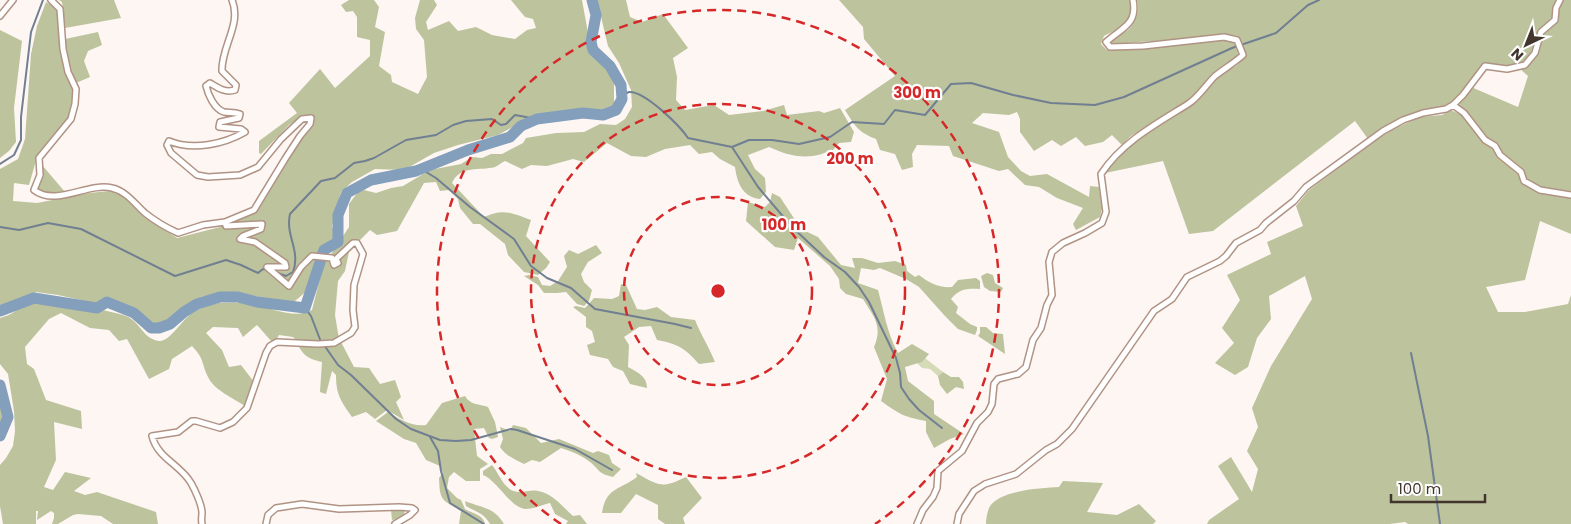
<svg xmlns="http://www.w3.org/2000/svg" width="1571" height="524" font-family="Poppins,sans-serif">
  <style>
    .green { fill: #d5dab7 }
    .forest { fill: #bdc39d }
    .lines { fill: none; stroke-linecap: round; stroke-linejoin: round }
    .stream { stroke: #707f91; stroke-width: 2 }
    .river { stroke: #849fbc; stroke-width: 11 }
    .street-casing { stroke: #b09384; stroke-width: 8 }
    .street { stroke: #fff; stroke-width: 5 }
    .ring { fill: none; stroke: #d62828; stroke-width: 2.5; stroke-dasharray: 9 6 }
    .centre { fill: #d62828; stroke: #fff; stroke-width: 2.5 }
    .ring-label { font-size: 15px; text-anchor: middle; font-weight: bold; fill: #d62828; stroke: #fff; stroke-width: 4.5; stroke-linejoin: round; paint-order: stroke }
  </style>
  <rect width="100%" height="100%" fill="#fdf6f3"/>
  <path class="green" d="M 925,358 L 943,372 L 938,376 L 930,369 L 922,368 L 917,363 Z"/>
  <path class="forest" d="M 59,0 L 114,0 L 121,18 L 65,28 L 62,2 Z
    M 349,0 L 374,0 L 379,7 L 375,27 L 385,32 L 379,66 L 391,75 L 392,82 L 418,94 L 427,77 L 424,40 L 416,29 L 415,18 L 420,0 L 434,0 L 437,5 L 426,22 L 428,30 L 449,21 L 458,31 L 476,27 L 492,35 L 515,39 L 527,30 L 536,28 L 533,19 L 525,17 L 511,0 L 582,0 L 590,44 L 614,80 L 614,112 L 567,115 L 524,121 L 498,135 L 458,145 L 434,153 L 404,170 L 375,169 L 352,182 L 341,192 L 332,226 L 336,239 L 322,249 L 320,255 L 312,255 L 289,284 L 269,268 L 287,267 L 256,241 L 242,239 L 255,234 L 264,223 L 227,225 L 228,223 L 255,210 L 286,160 L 302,138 L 310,130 L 313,117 L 304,115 L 289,125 L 261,154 L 259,153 L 259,141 L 297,113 L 289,103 L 320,69 L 335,88 L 370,56 L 370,40 L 357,37 L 357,17 L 353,11 L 346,12 L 341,5 Z
    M 597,0 L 626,0 L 630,17 L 642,22 L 663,14 L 688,48 L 673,58 L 677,77 L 676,100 L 685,110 L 714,105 L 729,115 L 763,111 L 784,105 L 787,115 L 819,111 L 824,113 L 840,108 L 854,132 L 851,142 L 839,143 L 832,151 C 825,152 818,156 812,156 C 797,158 782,153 769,147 L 748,155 L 755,169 L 765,178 L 766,192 L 760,199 C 742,197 737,182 735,167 L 720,159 L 712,152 L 699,154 L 690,145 L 665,149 L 646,157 L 631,156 L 607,143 L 584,162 L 573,159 L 547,166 L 531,165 L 522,169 L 505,161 C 502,162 498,166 495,167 C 480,171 460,165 452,183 L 484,217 C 504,208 511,213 531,220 L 526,236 L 550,262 L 546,268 L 538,275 L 524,272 L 508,255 L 505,244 L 480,224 L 473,224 L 460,208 L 458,199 L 449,190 L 440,191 L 436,182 L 424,183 L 397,231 L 377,235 L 370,230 L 358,242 L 335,259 L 330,256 L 349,227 L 349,204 L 360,189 L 376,193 L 391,188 L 403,186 L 430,170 L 461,164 L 472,157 L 482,158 L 491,154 L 502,154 L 523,143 L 526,138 L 556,133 L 584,132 L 600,124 L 616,125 L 625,119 L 632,107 L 631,90 L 619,63 L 608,46 Z
    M 839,0 L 1130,0 L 1132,2 C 1129,29 1125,25 1104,36 L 1101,44 L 1107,50 L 1211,42 L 1224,39 L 1235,42 L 1238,54 L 1232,62 L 1215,72 L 1188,101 L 1131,136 L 1122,145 L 1112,135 L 1103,142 L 1085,146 L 1076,137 L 1061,146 L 1052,140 L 1034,151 L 1020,132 L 1020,119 L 1017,112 L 1009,115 L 983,113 L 972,123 L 999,132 L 1008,157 L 1021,171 L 1030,176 L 1047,174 L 1089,197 L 1090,186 L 1099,187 L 1102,209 L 1100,217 L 1076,230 L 1073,224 L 1083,208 L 1057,198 L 1039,187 L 1025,185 L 1008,169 L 999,171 L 953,156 L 949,146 L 917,145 L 912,154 L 913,167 L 902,170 L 895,154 L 880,150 L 876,139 C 858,132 855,126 845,110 L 895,76 L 864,39 L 863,27 Z
    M 1137,0 L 1556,0 L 1553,7 L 1553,20 C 1548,24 1541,28 1538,33 C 1529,50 1536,66 1507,67 C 1500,67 1492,64 1484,64 L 1451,105 L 1382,130 L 1368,139 L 1355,121 L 1213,231 L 1189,234 L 1163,161 L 1105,173 L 1135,140 L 1205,90 L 1220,75 L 1236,66 L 1246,56 L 1238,36 L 1225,34 L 1208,37 L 1112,44 L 1110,41 C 1116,36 1122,34 1128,30 C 1136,23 1140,10 1137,0 Z
    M 1563,0 L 1571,0 L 1571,192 L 1554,192 L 1530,184 L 1501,153 L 1496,144 L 1486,138 L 1456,106 L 1471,87 L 1518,107 L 1528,76 L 1520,69 C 1536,61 1537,50 1541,33 C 1561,22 1554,17 1563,0 Z
    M 46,2 L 58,9 L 60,50 L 65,73 L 73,91 L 71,105 L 68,118 L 37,157 L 29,185 L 14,183 L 13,201 L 37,203 L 89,193 L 110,191 L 122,196 L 145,217 L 177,238 L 224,226 L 260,225 L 260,228 L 248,234 L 241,234 L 239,239 L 242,242 L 253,243 L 284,265 L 265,267 L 289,287 L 311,259 L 319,259 L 309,289 L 295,301 L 276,301 L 238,292 L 222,293 L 201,297 L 159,327 L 153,325 L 139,313 L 58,295 L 36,292 L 12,308 L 0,313 L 0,169 L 18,159 L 25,139 L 31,54 L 37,26 Z
    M 0,30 L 22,41 L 14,108 L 16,142 L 9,151 L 0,158 Z
    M 98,32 L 102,45 L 88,51 L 84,61 L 90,77 L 76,83 C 70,69 65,54 65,39 Z
    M 1451,110 L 1461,115 L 1480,136 L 1495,148 L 1498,158 L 1519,173 L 1521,183 C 1537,193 1553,196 1571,198 L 1571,234 L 1540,221 L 1525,280 L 1486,287 L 1498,312 L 1525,312 L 1568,304 L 1571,295 L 1571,524 L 1408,524 L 1405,522 L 1390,524 L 1207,524 L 1209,520 L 1239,499 L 1218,466 L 1231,457 L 1252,492 L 1258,469 L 1247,451 L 1258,427 L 1252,408 L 1271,366 L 1312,299 L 1305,276 L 1269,296 L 1271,319 L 1257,338 L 1248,367 L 1235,375 L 1215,363 L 1234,343 L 1222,328 L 1240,300 L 1227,275 L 1271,254 L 1267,242 L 1303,226 L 1296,206 L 1308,191 L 1374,141 L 1394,129 L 1420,117 L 1442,115 Z
    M 42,165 L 65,192 C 55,194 45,196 37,189 Z
    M 772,193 L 780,197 L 801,229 L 818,237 L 841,265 L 855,268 L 852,258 L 862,258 L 878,263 L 895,261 L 906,265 L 907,271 L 915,277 L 919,275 C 929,283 939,288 952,287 L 958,280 L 976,278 L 980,281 L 980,289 C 967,288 959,289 951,299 L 958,307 L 956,313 L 970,324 L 977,327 L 977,330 L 975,335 L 958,329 L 945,316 L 919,287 L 906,279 L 880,268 L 874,270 L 861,268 L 858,283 L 878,290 C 884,312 887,333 898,353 L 912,344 L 929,354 L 922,362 L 905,367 L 908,381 L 934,401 L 934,414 L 964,434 L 950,439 L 934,448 L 926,432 L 926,421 C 904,417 899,414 881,401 L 887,379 L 874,347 C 883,326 874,317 863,299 L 846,294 L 840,288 L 839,279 L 830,266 L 798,238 L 794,250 L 775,247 L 746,221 L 748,202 L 765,207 L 770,202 Z
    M 596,245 L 602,253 L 588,262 L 581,274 L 584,282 L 592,290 L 589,301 L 584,306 L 577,304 L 566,292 L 557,293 L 544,293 L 538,285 L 524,276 L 529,275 L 538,277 L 542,285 L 550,286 L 558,281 L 567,267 L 564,256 L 569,250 L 578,254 Z
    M 350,247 L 345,271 L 338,281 L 335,315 L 339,339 L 333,342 L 317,343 L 297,341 L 293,337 L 279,335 L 276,340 L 272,342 L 257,325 L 243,337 L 238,328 L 213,327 L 206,333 L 222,350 L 229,367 L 241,365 L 254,382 L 245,406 C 233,398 214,390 208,377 C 201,362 205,360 192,346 L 172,359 L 169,369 L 149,379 L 127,339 L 119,341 L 109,330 L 90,328 L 61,313 L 49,319 L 25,347 L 27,364 L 34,369 L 46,400 L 81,411 L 82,429 L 54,422 L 56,460 L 44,487 L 53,490 L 65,472 L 91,478 L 74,491 L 85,495 L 97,492 L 156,512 L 158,524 L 113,524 L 101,516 L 78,514 L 73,515 L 58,524 L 52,524 L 54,518 L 54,513 L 51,511 L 37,520 L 38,511 L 36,511 L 36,524 L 3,524 L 0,506 L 0,465 L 6,458 L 13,446 L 15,431 L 14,411 L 8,374 L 0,364 L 0,318 C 5,316 10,315 14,312 C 21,308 25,303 34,301 C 44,299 123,312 130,318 C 141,325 145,340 160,341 C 170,341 182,320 191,314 C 198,309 210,304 219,303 C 231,302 245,302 257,305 C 274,309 295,319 312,310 L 324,263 L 328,260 L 331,263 Z
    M 987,273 L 993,275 L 995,283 L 1003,288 L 1001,292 L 990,291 L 984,287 L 981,276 Z
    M 621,284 L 626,285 L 637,309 L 645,310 L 657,307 L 671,317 L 695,320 C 701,335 709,347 715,362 L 699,364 C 685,348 678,344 657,340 L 651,326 L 639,327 L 624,337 L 629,345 L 628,367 C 637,372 647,376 647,388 L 630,384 L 623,371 L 613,367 L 608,359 L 590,355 L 587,345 L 595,342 L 592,331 L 586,327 L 586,317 L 573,307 L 576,306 L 585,308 L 594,298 L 612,299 L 619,296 Z
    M 980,327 L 986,327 L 993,333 L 1003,334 L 1005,354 L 978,336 L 980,333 Z
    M 341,342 L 354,367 L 369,368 L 380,384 L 395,380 L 401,397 L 396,402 L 404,420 L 387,410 L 375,419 L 366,412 L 352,417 C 341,401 336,395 336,375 L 332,371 L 326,394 L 320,392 L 322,362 C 309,359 303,356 297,343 L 337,344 Z
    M 943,372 L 951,377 L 959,377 L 963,382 L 964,389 L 956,387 L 947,394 L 940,385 L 938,376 Z
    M 0,394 L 5,417 L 0,434 Z
    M 465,396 C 470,405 479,404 488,407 L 495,422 L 498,437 L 492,439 L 489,438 L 484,428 L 474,429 L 477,456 L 488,464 L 480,469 L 480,481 L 466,481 L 454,472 L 449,477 L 447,488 L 457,498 L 461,500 L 465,509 C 473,514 483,514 485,524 L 459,524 L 461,511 C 441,499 440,501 439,478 L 443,473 L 440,466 L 426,460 L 416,443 L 404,439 L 376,421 L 388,412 C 400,419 411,427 426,425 L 442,403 Z
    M 513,425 L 526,428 L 541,443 L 559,439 L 593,453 L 598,451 L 609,455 L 612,463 L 621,469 L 613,477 C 597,473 601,471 590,462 C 581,455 571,451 561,448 L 540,462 L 532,460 L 524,464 C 514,459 506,456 500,447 L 503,439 L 500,427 L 510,431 Z
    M 492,465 C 499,474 502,484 511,490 C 521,495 529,489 538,491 C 552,493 563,507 573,516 L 580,515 L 587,524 L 566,524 L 568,521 L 555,514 L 550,503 C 542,505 533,509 526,509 C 511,509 496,479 483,475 L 483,471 Z
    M 636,473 C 660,486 661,489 686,477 L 702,498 L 683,518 L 685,524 L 665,524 L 658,519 L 658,505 L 636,494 L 621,513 L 602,513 C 606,487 620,490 637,477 Z
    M 1063,481 L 1103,483 L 1087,512 L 1117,515 L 1139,504 L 1156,521 L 1153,524 L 986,524 C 986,519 987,513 989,508 C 998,490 1041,488 1059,487 Z
    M 465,501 C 482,508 494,507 504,524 L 490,524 C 484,513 476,512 466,506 Z
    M 391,510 L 405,510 L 403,518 L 392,520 Z"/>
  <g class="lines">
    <path class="stream" d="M 622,95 C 622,95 629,92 629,92 C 645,91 680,126 688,138 L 732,147 L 749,140 L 772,140 L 799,144 L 830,137 L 852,122 L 884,124 L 895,110 L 925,115 L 951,84 L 971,83 L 1013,95 L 1051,103 L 1095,105 L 1124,97 L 1232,48 L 1276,33 L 1308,5 L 1319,0
      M 732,147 L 758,187 L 792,227 L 824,257 L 845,272 L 859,287 L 869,302 L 896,358 L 900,373 L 901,387 L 909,399 L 919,410 L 942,428
      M 0,164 L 14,155 L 21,140 L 21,117 L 31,32 L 43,0
      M 421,169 L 436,178 L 470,207 L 514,239 L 531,266 L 547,278 L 571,288 L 595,309 L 675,324 L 691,328
      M 0,227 L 19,230 L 48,223 L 81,229 L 175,276 L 226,260 L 241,265 L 258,273 L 263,269 L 268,270
      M 275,272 L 286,276 L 293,272 C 301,250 285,236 290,214 L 321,181 L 335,178 L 354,163 L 365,161 L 374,158 L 406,140 L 436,135 L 453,125 L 466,121 L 492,119 L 501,125 L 506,124 L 515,115 L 537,119
      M 305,308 L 311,316 L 321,342
      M 324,345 L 338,365 L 351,375 L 396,419 L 411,429 L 440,440 L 456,441 L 471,440 L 511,429 L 517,430 L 575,449 L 612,470
      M 1411,353 L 1428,436 L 1440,524
      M 430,437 L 438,451 L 441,471 L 450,503 L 484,524"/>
    <path class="river" d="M 0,311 L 34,298 L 97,308 L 107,302 L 134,313 L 151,328 L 159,328 L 170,324 L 184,312 L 197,304 L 220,297 L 238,297 L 257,302 L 305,308 L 324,250 L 338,242 L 338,215 L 347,193 L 371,180 L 416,171 L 468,150 L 510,137 L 521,126 L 537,119 L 583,113 L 603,115 L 616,110 L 622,99 L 621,85 L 610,66 L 593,50 L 591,42 L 596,15 L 592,0
      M 0,385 L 8,417 L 0,436"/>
    <defs>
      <path id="street" d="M 51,0 L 60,9 L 63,49 L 68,72 L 76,89 L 75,104 L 71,119 L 39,158 L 40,175 L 34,190 C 56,207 88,182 112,188 C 126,191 135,204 145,213 C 155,221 167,228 178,233 L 203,225 L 225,222 L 254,210 L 285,159 L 300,136 L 310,124 L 311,118 L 302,119 L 281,139 L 258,167 L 240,175 L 208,177 L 197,175 L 171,153 L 167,145 L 169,141 C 193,151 224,144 245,132 L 241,129 L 219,127 L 220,122 L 239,118 L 240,114 C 234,112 229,113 224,112 C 214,109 208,94 206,86 L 210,83 C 218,88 225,93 235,90 L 236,85 L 222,71 C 221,47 242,24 232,0
        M 0,16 L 13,0
        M 1453,105 L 1464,113 L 1485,140 L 1495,146 L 1500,155 L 1521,172 L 1524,181 L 1540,190 L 1571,195
        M 202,524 C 201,519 202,517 202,513 C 202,505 195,490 191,483 C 180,464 158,459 152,436 L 178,432 L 192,421 L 196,421 L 220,428 L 233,422 L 247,408 L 266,353 L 270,346 L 277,342 L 318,344 L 334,343 L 351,333 L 355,327 L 353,310 L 354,285 L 363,254 L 357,243 L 353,243 L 336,259 L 338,263 L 334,265 L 332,258 L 312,256 L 301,267 L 289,286 L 267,267 L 286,267 L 285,263 L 255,242 L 240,239 L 243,236 L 261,229 L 262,224 L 226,226 L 225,222
        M 266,524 L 268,515 L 276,508 L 302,504 L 339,509 L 399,507 L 412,508 L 415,510 L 410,515 L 395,524
        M 917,524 L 923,510 L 933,497 L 937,488 L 938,471 L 962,451 L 977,423 L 988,412 L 992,404 L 994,384 L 998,379 L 1018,374 L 1026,367 L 1033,340 L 1041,328 L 1047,305 L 1052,295 L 1049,262 L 1052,252 L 1063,243 L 1085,233 L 1102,223 L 1106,212 L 1101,174 C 1122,142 1156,124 1188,104 C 1198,98 1206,85 1215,76 C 1224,69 1234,63 1243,55 L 1237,40 L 1224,37 L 1143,46 L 1110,47 L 1106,42 C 1121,28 1138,25 1133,0
        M 957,524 L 959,514 L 974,491 L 985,484 L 1016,474 L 1046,450 L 1057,444 L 1072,429 L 1154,311 L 1172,299 L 1187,277 L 1220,261 L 1226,256 L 1236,243 L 1260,230 L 1266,223 L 1294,201 L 1306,187 L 1383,131 L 1403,120 L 1423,113 L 1446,109 L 1453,105 L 1463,95 L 1485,66 L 1507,69 L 1525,65 L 1535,53 L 1541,32 L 1555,20 L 1556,8 L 1560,0"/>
    </defs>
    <use href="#street" class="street-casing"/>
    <use href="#street" class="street"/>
  </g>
  <g class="ring">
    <circle cx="718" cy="291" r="94"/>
    <circle cx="718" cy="291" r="187"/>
    <path d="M561 524A281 281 0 1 1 875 524"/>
  </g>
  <circle cx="718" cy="291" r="8" class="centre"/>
  <g class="ring-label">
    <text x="917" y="98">300 m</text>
    <text x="850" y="164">200 m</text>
    <text x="784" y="230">100 m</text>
  </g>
  <g transform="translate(1526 45) rotate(223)" stroke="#ffffff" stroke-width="4" paint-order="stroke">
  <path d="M0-4L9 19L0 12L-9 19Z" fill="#41352e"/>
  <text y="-8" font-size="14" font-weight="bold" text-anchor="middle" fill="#41352e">N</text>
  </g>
  <path d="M1391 494v8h94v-8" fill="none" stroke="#41352e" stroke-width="2.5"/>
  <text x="1398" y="494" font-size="15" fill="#41352e" stroke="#ffffff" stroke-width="4" paint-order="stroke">100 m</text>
</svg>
